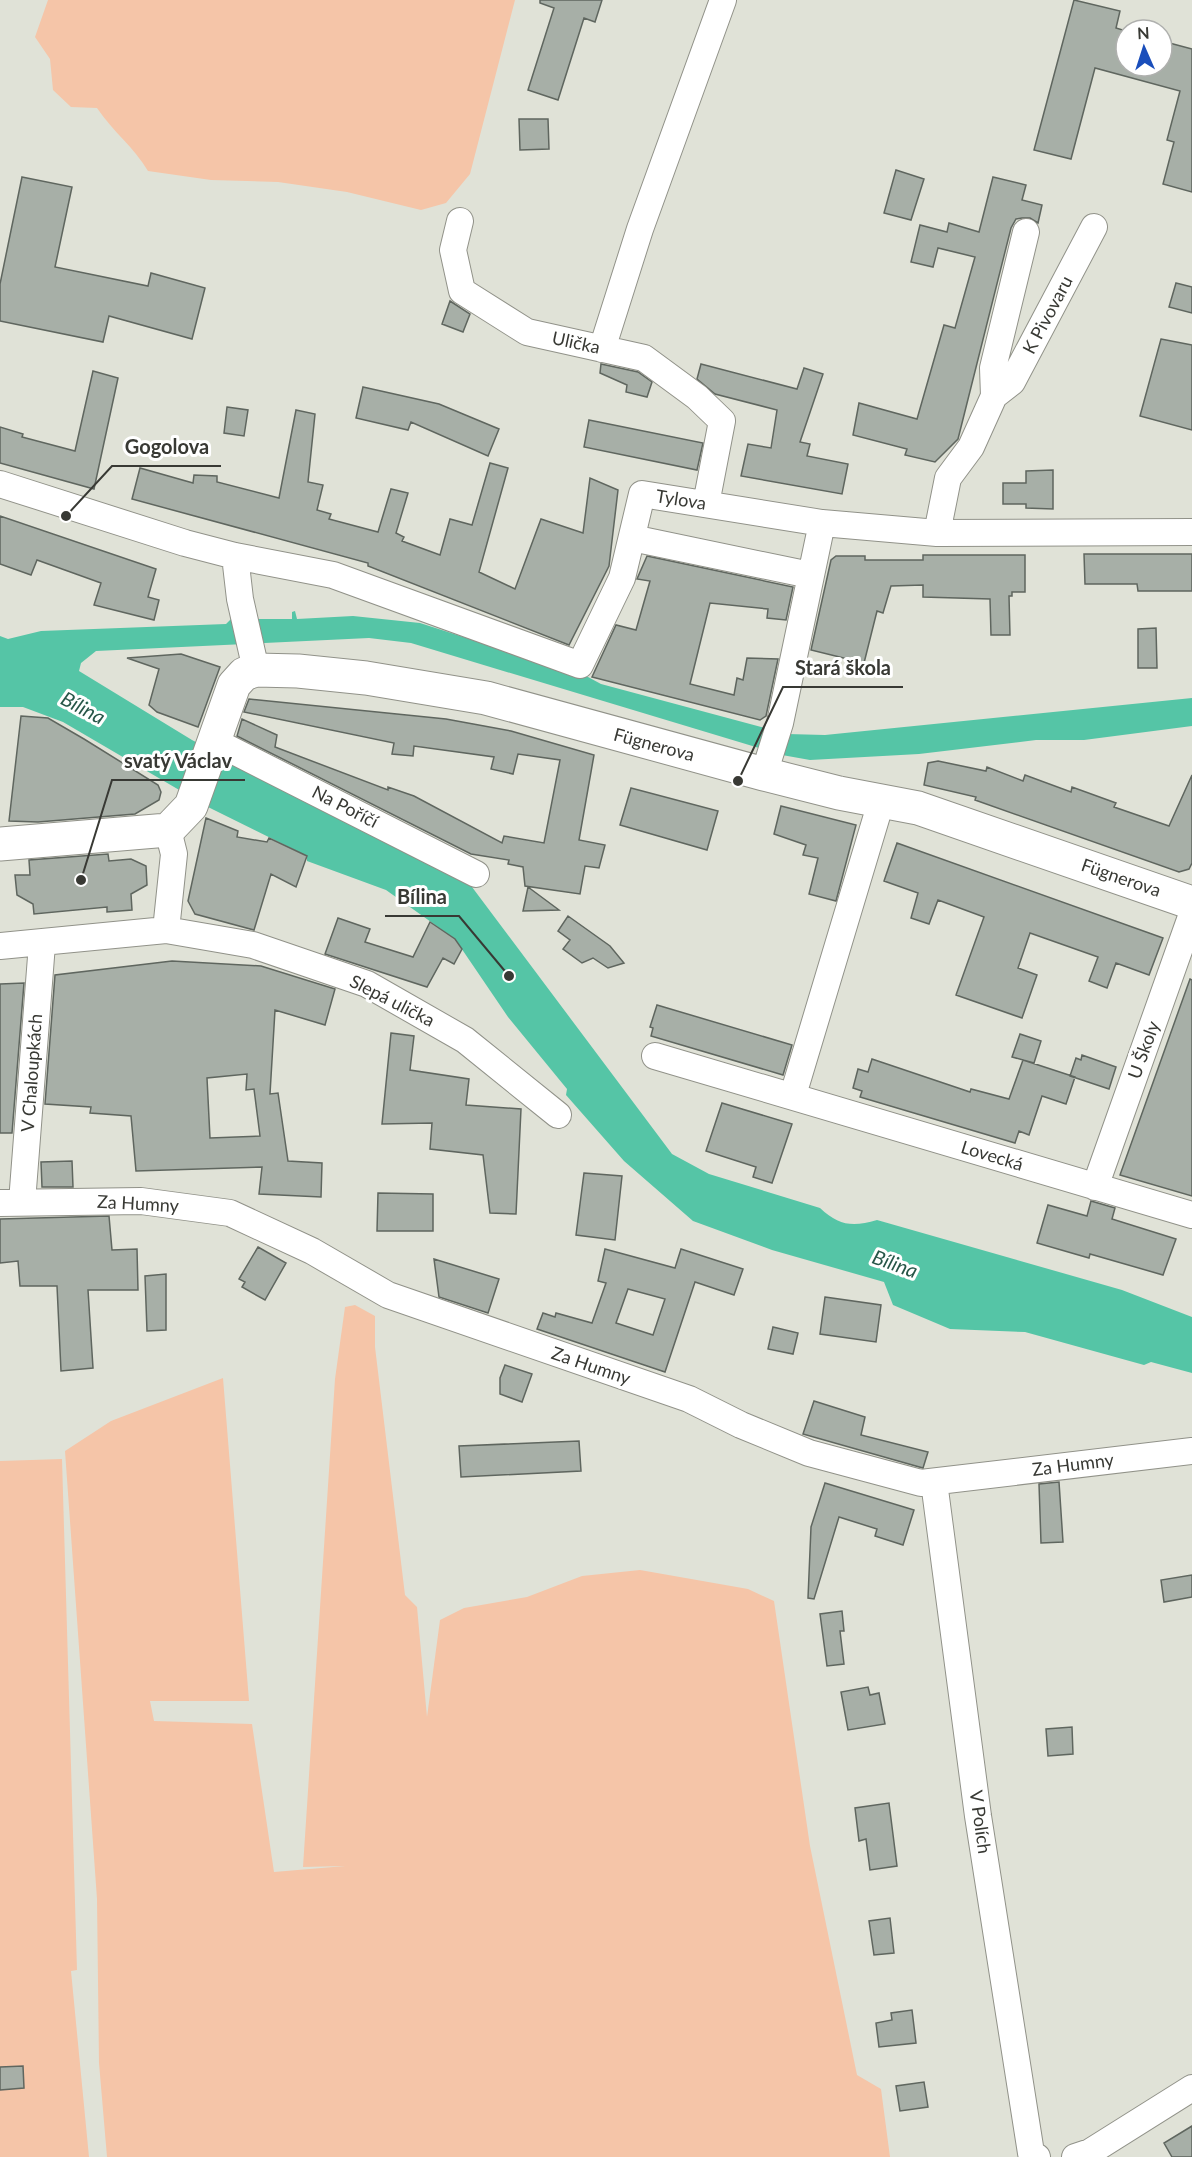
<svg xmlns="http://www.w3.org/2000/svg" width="1192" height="2157" font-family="Lato,sans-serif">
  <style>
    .green { fill: #f5c5a8 }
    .water { fill: #55c5a6 }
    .building { fill: #a7afa7; stroke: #5f665f; stroke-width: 1.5; fill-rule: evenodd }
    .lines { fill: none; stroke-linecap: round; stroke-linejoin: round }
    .street-casing { stroke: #919289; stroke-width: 28 }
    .secondary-casing { stroke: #919289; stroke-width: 35 }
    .street { stroke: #fff; stroke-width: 26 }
    .secondary { stroke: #fff; stroke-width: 33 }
    .labels { text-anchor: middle; stroke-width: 6; stroke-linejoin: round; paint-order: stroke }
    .street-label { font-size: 18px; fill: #383934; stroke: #fff }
    .water-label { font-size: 20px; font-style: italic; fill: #275648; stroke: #fff }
    .leader { fill: none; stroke: #383934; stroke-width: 2 }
    .callout-dot { fill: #383934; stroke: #fff; stroke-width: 2 }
    .callout-label { font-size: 20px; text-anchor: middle; font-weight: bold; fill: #383934; stroke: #fff; stroke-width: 6; stroke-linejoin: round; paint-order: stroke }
  </style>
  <rect width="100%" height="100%" fill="#e0e2d7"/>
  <path class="green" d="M 48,0 L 515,0 L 470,174 L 446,203 L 421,210 L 347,192 L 278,182 L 211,180 L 148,171 C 134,147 113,132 97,108 L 71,107 L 53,90 L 50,59 L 35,37 Z
    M 355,1305 L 375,1316 L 375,1347 L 405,1595 L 417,1607 L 427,1717 L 440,1620 L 464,1608 L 527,1597 L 582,1576 L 640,1570 L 748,1589 L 774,1601 L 810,1846 L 857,2075 L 881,2089 L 890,2157 L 107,2157 L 99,2063 L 97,1899 L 65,1451 L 111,1421 L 223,1378 L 249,1701 L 150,1701 L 154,1721 L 252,1724 L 274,1872 L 345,1866 L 303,1867 L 335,1379 L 345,1307 Z
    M 62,1459 L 77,1970 L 71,1971 L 89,2157 L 0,2157 L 0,1461 Z"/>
  <path class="water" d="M 295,611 L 297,619 L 353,616 L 420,623 L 588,677 L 601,684 L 787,734 L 825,735 L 1192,698 L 1192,726 L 1084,740 L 1036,740 L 919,754 L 810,760 L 782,755 L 411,643 L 369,638 L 96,651 L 81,663 L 79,671 L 192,740 L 469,883 L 672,1154 L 709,1174 L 820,1208 C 839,1226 853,1227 877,1220 L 1122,1290 L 1192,1317 L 1192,1373 L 1151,1362 L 1144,1365 L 1025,1332 L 950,1329 L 893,1305 L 884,1282 L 772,1250 L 693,1221 L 624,1161 L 566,1095 L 567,1089 L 508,1017 L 455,939 L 386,890 L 307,861 L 307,856 L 210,808 L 63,722 L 23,707 L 0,707 L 0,636 L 8,639 L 41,631 L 226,624 L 231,619 L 292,619 L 292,612 Z"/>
  <path class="building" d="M 540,0 L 602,0 L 595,22 L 584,18 L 558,100 L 528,90 L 554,8 L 540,3 Z
    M 1074,0 L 1120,11 L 1116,28 L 1126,31 L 1126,66 L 1162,66 L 1162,41 L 1192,49 L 1192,192 L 1163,184 L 1174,142 L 1167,140 L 1180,91 L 1095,68 L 1071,159 L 1034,150 Z
    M 519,119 L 548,119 L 549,149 L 520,150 Z
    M 896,170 L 924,179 L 911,220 L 884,213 Z
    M 22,177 L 72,187 L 55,267 L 148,286 L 151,273 L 205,288 L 192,339 L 109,316 L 103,342 L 0,321 L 0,284 Z
    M 993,177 L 1026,185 L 1022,200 L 1042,205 L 1038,223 L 1030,218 L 1022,218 L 1016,219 L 1011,228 L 958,439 L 935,462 L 905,455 L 907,449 L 853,435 L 859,403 L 917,419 L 944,325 L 955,328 L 975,257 L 938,248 L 933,267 L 911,262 L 920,225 L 947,232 L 949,223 L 979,232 Z
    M 1176,283 L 1192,287 L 1192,313 L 1169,307 Z
    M 450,301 L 470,314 L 463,332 L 442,324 Z
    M 1161,339 L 1192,345 L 1192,430 L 1140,416 Z
    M 601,364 L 638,372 L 652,382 L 647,397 L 626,392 L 627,385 L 600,373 Z
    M 701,364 L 797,389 L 804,368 L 823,374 L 800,442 L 810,444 L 807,456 L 848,464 L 842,494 L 741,476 L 748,444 L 771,448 L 777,410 L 715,394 L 697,379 Z
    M 93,371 L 118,378 L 94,489 L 0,463 L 0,427 L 23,434 L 22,437 L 75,451 Z
    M 363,387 L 439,404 L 499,429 L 488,456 L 411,422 L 408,430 L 356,418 Z
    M 227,407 L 248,410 L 244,436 L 224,433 Z
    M 296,410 L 315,414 L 308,482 L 323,485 L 317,510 L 331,514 L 329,519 L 378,532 L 391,489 L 408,493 L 396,533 L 404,537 L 402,541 L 440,555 L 450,519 L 472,525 L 490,463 L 508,468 L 479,572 L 515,589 L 541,519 L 583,533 L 590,478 L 618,490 L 609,566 L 569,645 L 368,566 L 368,563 L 132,499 L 140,468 L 193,483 L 194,475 L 217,476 L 217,482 L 279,498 Z
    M 589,420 L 703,443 L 697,470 L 584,447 Z
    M 1053,470 L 1053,509 L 1026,508 L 1026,504 L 1003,504 L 1003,483 L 1026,483 L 1026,471 Z
    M 0,516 L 156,569 L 148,597 L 159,600 L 154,620 L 94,605 L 101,583 L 37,560 L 31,575 L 0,564 Z
    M 1084,554 L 1192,554 L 1192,591 L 1138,591 L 1137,584 L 1085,584 Z
    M 923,555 L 1025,555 L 1025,592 L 1012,592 L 1012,596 L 1009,596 L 1010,635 L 991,635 L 990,599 L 923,597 L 923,585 L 891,586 L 883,613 L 877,611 L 864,663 L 811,650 L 831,560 L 836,556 L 865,556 L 865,560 L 923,560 Z
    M 647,556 L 793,587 L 786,620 L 767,618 L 768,609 L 710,603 L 690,684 L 734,695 L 737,678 L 743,680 L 747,658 L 778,659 L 766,716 L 760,720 L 592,677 L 616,625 L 636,630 L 650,581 L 637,579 Z
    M 1156,628 L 1157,668 L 1138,668 L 1138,629 Z
    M 181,654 L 220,667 L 198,727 L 157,712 L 149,705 L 159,669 L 127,658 Z
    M 249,699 L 446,719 L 511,731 L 594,755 L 579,840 L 605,845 L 599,868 L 585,866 L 580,894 L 525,886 L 523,867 L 508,864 L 509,860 L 471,854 L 237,736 L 242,719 L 277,735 L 275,747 L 388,790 L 388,787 L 414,796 L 502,843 L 504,836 L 544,843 L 560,760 L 518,754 L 513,774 L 491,769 L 494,757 L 414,746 L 413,756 L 392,754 L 394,743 L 244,712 Z
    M 21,716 L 48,718 L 84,739 L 158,785 L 161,792 L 159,800 L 135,814 L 38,822 L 9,821 Z
    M 938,761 L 986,771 L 987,767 L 1023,781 L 1025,775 L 1071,792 L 1072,787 L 1116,803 L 1114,807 L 1169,826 L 1192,775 L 1192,863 L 1189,869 L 1179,872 L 975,800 L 976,797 L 924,785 L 928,763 Z
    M 631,788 L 718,811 L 707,850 L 620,825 Z
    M 781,806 L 856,825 L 836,901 L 809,894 L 818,858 L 803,855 L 806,845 L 774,834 Z
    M 206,818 L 238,831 L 237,837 L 267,842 L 269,838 L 307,856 L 296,887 L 271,874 L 254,930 L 195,914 L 188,901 Z
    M 897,843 L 1163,938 L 1149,975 L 1116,963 L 1107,988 L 1089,981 L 1098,957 L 1030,933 L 1018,968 L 1037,975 L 1022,1018 L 956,995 L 984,917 L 938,900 L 929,924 L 911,918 L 918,893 L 884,881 Z
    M 108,854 L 109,861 L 131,859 L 146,866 L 147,885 L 131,894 L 132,910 L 107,912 L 107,907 L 34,914 L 33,904 L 17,895 L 15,875 L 30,875 L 29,860 Z
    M 528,887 L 559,910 L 523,911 Z
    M 568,916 L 610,946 L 624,963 L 608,968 L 593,958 L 582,963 L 563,949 L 570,940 L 558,931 Z
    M 338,918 L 370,929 L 365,942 L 413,957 L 430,922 L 455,939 L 462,949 L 454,964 L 443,958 L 427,987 L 325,954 Z
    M 172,961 L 261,966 L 335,989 L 325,1025 L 275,1010 L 270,1094 L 278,1093 L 288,1161 L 322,1163 L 321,1197 L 259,1194 L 262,1167 L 136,1171 L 131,1116 L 90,1113 L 91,1107 L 45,1104 L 55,975 ZM 247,1074 L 246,1090 L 254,1089 L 260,1136 L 210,1138 L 207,1078 Z
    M 1190,979 L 1192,980 L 1192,1196 L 1120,1175 Z
    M 24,983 L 12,1133 L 0,1133 L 0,984 Z
    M 657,1005 L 792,1045 L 783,1075 L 651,1036 L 653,1028 L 650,1027 Z
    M 391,1033 L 414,1036 L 410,1070 L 469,1079 L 466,1105 L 521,1109 L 516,1214 L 490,1213 L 483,1155 L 430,1149 L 432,1123 L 382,1124 Z
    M 1020,1034 L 1041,1041 L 1034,1063 L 1012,1057 Z
    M 1082,1055 L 1116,1067 L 1109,1089 L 1070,1076 L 1076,1058 L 1081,1060 Z
    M 872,1059 L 970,1092 L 971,1089 L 1009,1099 L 1023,1060 L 1075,1077 L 1066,1104 L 1042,1096 L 1029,1135 L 1019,1131 L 1015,1143 L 860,1097 L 862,1091 L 853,1088 L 858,1069 L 868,1072 Z
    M 722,1103 L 792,1124 L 772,1183 L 753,1177 L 756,1167 L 706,1151 Z
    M 72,1161 L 73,1187 L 42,1187 L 41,1162 Z
    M 584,1173 L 622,1176 L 615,1240 L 576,1235 Z
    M 378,1193 L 433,1194 L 433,1231 L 377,1231 Z
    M 1091,1201 L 1115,1208 L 1112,1219 L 1176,1239 L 1163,1275 L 1090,1254 L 1089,1258 L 1037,1243 L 1048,1205 L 1087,1216 Z
    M 109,1216 L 112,1250 L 137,1249 L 138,1290 L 88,1290 L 93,1368 L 61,1371 L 57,1286 L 20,1286 L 18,1261 L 0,1263 L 0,1219 Z
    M 258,1247 L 286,1263 L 265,1300 L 242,1287 L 245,1282 L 239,1279 Z
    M 605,1249 L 675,1268 L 681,1249 L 743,1269 L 734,1295 L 695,1282 L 665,1372 L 537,1329 L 543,1313 L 555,1317 L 556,1313 L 592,1323 L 606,1283 L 598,1281 ZM 628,1289 L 665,1299 L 653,1335 L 616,1323 Z
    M 434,1259 L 499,1279 L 488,1313 L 439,1297 Z
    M 166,1274 L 166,1330 L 147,1331 L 145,1276 Z
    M 825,1297 L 881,1305 L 876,1342 L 820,1334 Z
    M 773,1327 L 798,1333 L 793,1354 L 768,1349 Z
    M 505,1365 L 532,1374 L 522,1402 L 500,1394 L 500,1378 Z
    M 814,1401 L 865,1417 L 861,1435 L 928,1452 L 923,1468 L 803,1434 Z
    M 579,1441 L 581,1471 L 461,1477 L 459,1446 Z
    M 1059,1482 L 1063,1542 L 1041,1543 L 1039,1484 Z
    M 825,1483 L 914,1510 L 903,1545 L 875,1536 L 877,1529 L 839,1517 L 814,1599 L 808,1598 L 811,1527 Z
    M 1192,1575 L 1192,1597 L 1164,1602 L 1161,1580 Z
    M 842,1611 L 844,1631 L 840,1631 L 844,1664 L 827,1666 L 820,1614 Z
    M 868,1687 L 870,1695 L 879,1693 L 885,1724 L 848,1730 L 841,1692 Z
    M 1072,1727 L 1073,1754 L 1048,1756 L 1046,1729 Z
    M 889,1803 L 897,1866 L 870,1870 L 866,1839 L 859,1841 L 855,1808 Z
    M 890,1918 L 894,1953 L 874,1955 L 869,1921 Z
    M 912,2010 L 916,2043 L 879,2047 L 876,2023 L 892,2020 L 891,2013 Z
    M 23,2066 L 24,2088 L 0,2090 L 0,2067 Z
    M 924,2082 L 928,2107 L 900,2111 L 896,2086 Z
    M 1192,2126 L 1192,2157 L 1172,2157 L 1164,2143 Z"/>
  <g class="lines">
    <defs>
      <path id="street" d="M 460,221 L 453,250 L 462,291 L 527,332 L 644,358 L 697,397 L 722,421 L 706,504
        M 602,349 L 640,229 L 723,0
        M 994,396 L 993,368 L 1026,232
        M 0,484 L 185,543 L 235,556 L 333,575 L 580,665 L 622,578 L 642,494 L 822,523 L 937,533 L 1192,532
        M 937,533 L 948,478 L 971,447 L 994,396 L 1012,382 L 1094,227
        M 632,538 L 810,575
        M 235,556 L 240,599 L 256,670
        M 214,741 L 476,874
        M 764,774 L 780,723 L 822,523
        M 166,930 L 174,854 L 168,830
        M 0,946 L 166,930 L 253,945 L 367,984 L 465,1040 L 558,1115
        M 655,1056 L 1192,1215
        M 793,1095 L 881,802
        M 1095,1187 L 1192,914
        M 22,1202 L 42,944
        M 0,1203 L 141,1201 L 230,1213 L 312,1251 L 388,1295 L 689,1399 L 741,1425 L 809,1453 L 921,1483 L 1192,1451
        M 934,1482 L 978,1816 L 1031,2153 L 1037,2157
        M 1075,2157 L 1090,2152 L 1192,2088"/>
      <path id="secondary" d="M 0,844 L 168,830 L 191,806 L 234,685 L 244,674 L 256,670 L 298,671 L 366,678 L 486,698 L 764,774 L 839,793 L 918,808 L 1192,903"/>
    </defs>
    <use href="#street" class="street-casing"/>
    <use href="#secondary" class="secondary-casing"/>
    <use href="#street" class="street"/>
    <use href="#secondary" class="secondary"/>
  </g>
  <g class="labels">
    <g class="street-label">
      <text transform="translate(1048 315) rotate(-62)" y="6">K Pivovaru</text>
      <text transform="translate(576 343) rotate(12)" y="6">Ulička</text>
      <text transform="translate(681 500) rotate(9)" y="6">Tylova</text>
      <text transform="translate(654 745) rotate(15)" y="6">Fügnerova</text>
      <text transform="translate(345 807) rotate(27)" y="6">Na Poříčí</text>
      <text transform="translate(1121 878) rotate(19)" y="6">Fügnerova</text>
      <text transform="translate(392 1001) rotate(27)" y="6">Slepá ulička</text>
      <text transform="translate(1144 1050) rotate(-70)" y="6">U Školy</text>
      <text transform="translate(32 1073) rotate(-86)" y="6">V Chaloupkách</text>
      <text transform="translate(992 1156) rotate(17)" y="6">Lovecká</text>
      <text transform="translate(138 1204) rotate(3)" y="6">Za Humny</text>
      <text transform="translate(591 1366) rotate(19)" y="6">Za Humny</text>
      <text transform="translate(1073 1465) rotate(-7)" y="6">Za Humny</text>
      <text transform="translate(980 1822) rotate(82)" y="6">V Polích</text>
    </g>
    <g class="water-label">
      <text transform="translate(83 708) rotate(28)" y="7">Bílina</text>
      <text transform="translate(895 1264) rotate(20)" y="7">Bílina</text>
    </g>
  </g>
  <path class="leader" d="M66 516L112 466H221M738 781L783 687H903M81 880L112 780H245M509 976L459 916H385"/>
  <g class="callout-dot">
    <circle cx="66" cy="516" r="6"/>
    <circle cx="738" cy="781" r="6"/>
    <circle cx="81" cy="880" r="6"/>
    <circle cx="509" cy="976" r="6"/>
  </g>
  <g class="callout-label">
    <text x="167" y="454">Gogolova</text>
    <text x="843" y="675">Stará škola</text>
    <text x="178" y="768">svatý Václav</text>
    <text x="422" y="904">Bílina</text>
  </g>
  <g transform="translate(1144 48) rotate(357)"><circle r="28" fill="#ffffff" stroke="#afb0ae" stroke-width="1.5"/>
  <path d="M0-4.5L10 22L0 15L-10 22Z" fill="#1a4ebb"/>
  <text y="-9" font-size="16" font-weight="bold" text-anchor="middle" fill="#383934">N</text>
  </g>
</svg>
